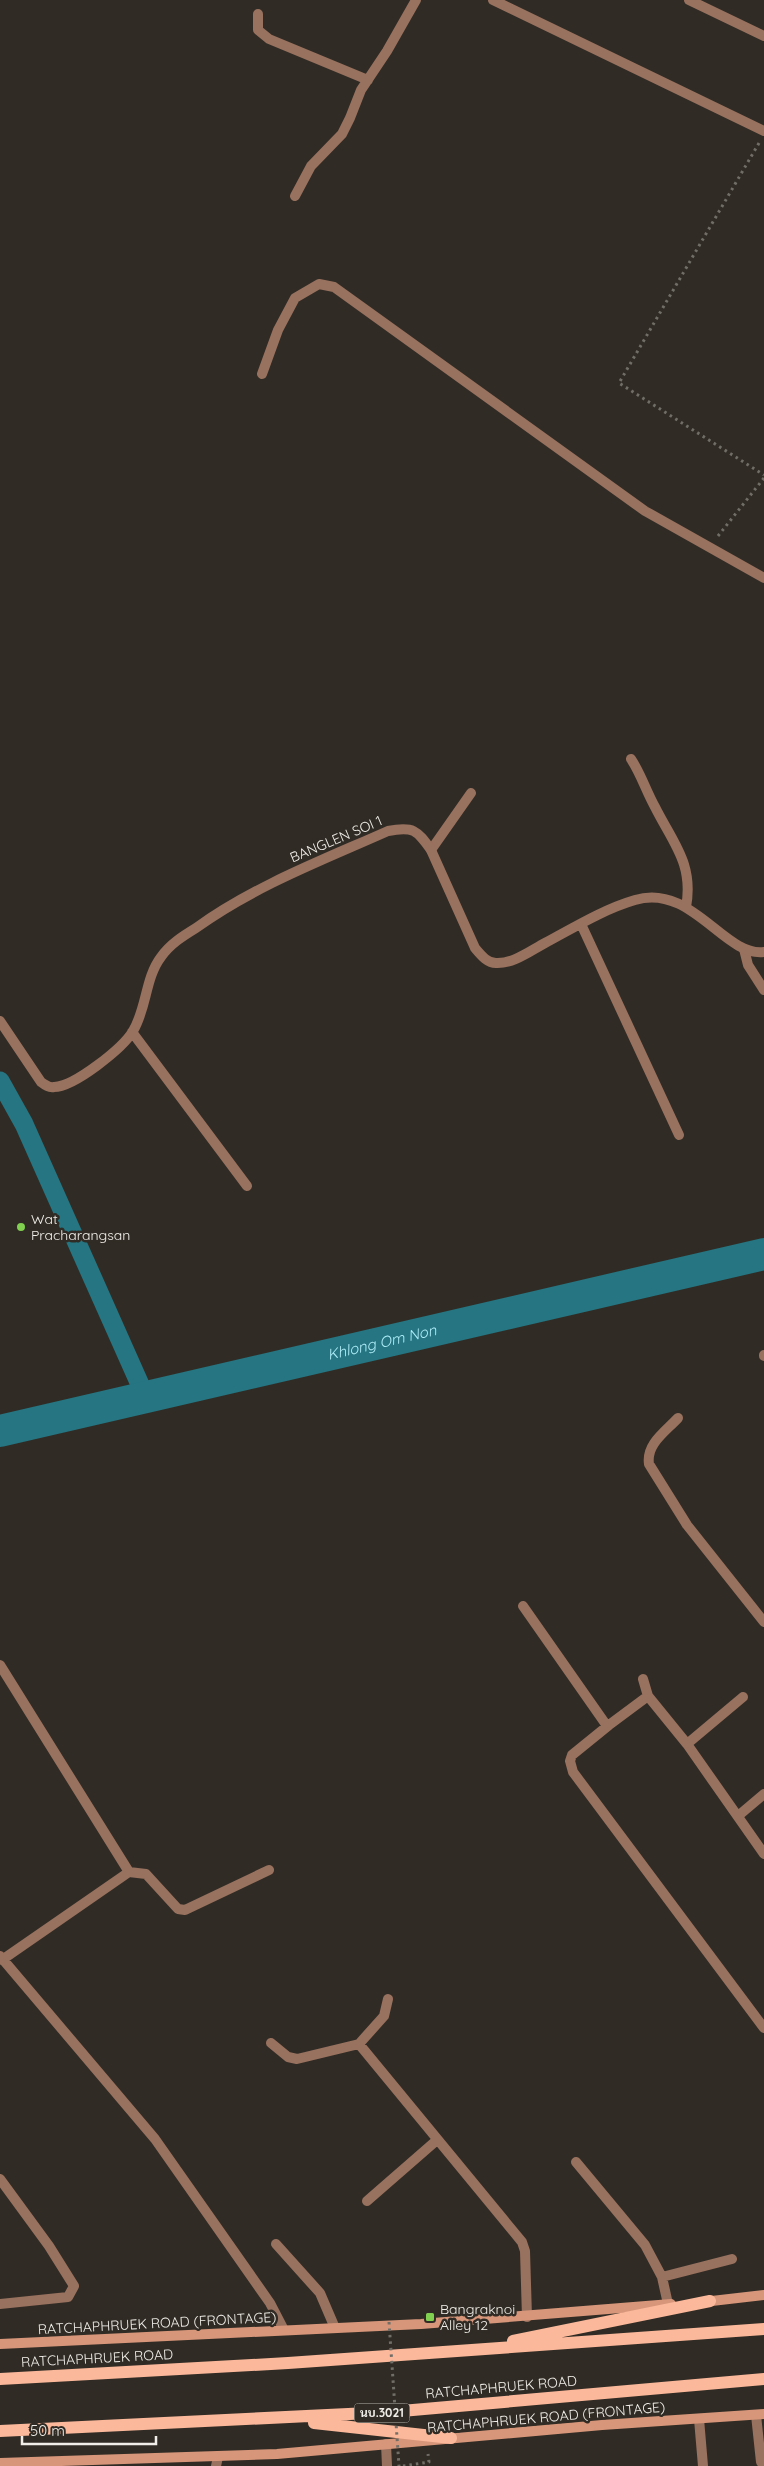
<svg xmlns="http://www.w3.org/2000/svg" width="764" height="2466" font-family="Quicksand,Sarabun,sans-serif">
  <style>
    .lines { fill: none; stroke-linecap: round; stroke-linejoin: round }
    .canal { stroke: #257582; stroke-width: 19 }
    .river { stroke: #257582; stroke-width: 32 }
    .path { stroke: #716e67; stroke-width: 3; stroke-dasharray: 2.5 4; stroke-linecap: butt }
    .service { stroke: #99715f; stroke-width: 10 }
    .minor { stroke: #99715f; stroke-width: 10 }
    .secondary { stroke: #d7967a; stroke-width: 10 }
    .primary { stroke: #fcb89b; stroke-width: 12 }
    .path-bridge { stroke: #716e67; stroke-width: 3; stroke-dasharray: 2.5 4; stroke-linecap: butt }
    .poi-dot { fill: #81d050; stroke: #302c25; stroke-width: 2 }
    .labels { text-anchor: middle; stroke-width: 5; stroke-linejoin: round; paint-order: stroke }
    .shield { fill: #302c25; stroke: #b7b4ae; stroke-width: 1 }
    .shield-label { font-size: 12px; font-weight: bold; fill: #f1eee9 }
    .street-label { font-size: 14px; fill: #f1eee9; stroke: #302c25 }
    .poi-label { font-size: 14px; fill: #f1eee9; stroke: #302c25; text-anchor: start }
    .water-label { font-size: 15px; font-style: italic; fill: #aeecf7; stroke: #302c25 }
  </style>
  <rect width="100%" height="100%" fill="#302c25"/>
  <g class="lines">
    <path class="canal" d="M 0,1081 L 24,1124 L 146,1398"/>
    <path class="river" id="s1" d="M 0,1431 L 764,1254"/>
    <path class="path" d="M 759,143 L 619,383 L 764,475
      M 718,536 L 764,478
      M 403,2466 L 429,2462 L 428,2454"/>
    <path class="service" d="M 493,0 L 764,131
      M 689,0 L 764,36
      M 258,14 L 258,30 L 269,39 L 368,80
      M 295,196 L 311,166 L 342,134 L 350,118 L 361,90 L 387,51 L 416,0
      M 431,850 L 471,793
      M 744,949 L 748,965 L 764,990
      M 0,2179 L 49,2246 L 74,2286 L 68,2297 L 0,2304
      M 276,2244 L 320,2293 L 335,2328
      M 699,2419 L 703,2466
      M 216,2466 L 218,2457"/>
    <path class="minor" d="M 262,374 L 278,330 L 295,298 L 319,284 L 334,287 L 645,511 L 764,578
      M 631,759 C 641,774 646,791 655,807 C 673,843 694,864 686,907
      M 581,924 L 679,1135
      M 0,1021 L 41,1082 C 45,1085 49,1088 54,1087 C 74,1087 123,1048 133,1031 C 147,1008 145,978 161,957 C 170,944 183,936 196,928 C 254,886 323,860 388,831 C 413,826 417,830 431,850 L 475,948 C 481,955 487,963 496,963 C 513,964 530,951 545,943 C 573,928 604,909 635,900 C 692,883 724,957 764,952
      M 132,1032 L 247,1186
      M 764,1355 L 764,1356
      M 678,1418 C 665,1432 646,1444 649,1464 L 687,1525 L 764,1622
      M 523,1606 L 607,1726
      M 0,1665 L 129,1872
      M 643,1679 L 648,1696 L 687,1744 L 764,1854
      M 648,1696 L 609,1725 L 572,1755 L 570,1761 L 573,1772 L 764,2028
      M 687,1744 L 743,1697
      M 738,1816 L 764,1794
      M 0,1956 L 155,2139 L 270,2303 L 284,2330
      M 2,1960 L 129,1872 L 146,1874 L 178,1909 L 185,1910 L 269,1870
      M 271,2043 L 288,2057 L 297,2059 L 359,2044 L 384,2016 L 388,1999
      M 359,2044 L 522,2242 L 525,2251 L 527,2317
      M 576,2162 L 645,2245 L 662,2277 L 668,2304
      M 367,2201 L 437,2140
      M 662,2277 L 732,2259
      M 756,2415 L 761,2462
      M 386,2444 L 387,2466"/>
    <path class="secondary" d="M 703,2302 L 764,2295
      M 0,2344 L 421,2324 L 671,2304
      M 0,2463 L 277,2454 L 602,2425 L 764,2414"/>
    <path class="primary" d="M 513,2341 L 710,2301
      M 0,2379 L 288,2363 L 764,2329
      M 314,2423 L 451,2438
      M 0,2431 L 390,2412 L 764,2379"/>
    <path class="path-bridge" d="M 389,2322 L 399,2466"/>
  </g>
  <g class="poi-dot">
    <circle cx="21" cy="1227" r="5"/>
    <rect x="425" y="2312" width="10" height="10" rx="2.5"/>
  </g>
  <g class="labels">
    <rect class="shield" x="354.5" y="2403.5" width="55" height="19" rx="4"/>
    <g class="shield-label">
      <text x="382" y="2417">นบ.3021</text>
    </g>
    <g class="street-label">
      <text transform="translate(336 839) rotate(-23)" y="5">BANGLEN SOI 1</text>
      <text transform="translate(157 2323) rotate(-3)" y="5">RATCHAPHRUEK ROAD (FRONTAGE)</text>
      <text transform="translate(97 2358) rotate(-3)" y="5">RATCHAPHRUEK ROAD</text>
      <text transform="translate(501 2387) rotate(-5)" y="5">RATCHAPHRUEK ROAD</text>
      <text transform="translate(546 2417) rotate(-5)" y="5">RATCHAPHRUEK ROAD (FRONTAGE)</text>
    </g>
    <g class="poi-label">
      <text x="31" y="1224">Wat<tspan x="31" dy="16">Pracharangsan</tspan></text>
      <text x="440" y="2314">Bangraknoi<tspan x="440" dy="16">Alley 12</tspan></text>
    </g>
    <g class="water-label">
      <text dy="5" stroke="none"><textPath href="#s1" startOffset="392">Khlong Om Non</textPath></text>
    </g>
  </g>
  <path d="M22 2436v8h134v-8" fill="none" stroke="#f1eee9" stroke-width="2.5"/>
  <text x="30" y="2436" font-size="15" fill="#f1eee9" stroke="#302c25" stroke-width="4" paint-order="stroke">50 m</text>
</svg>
